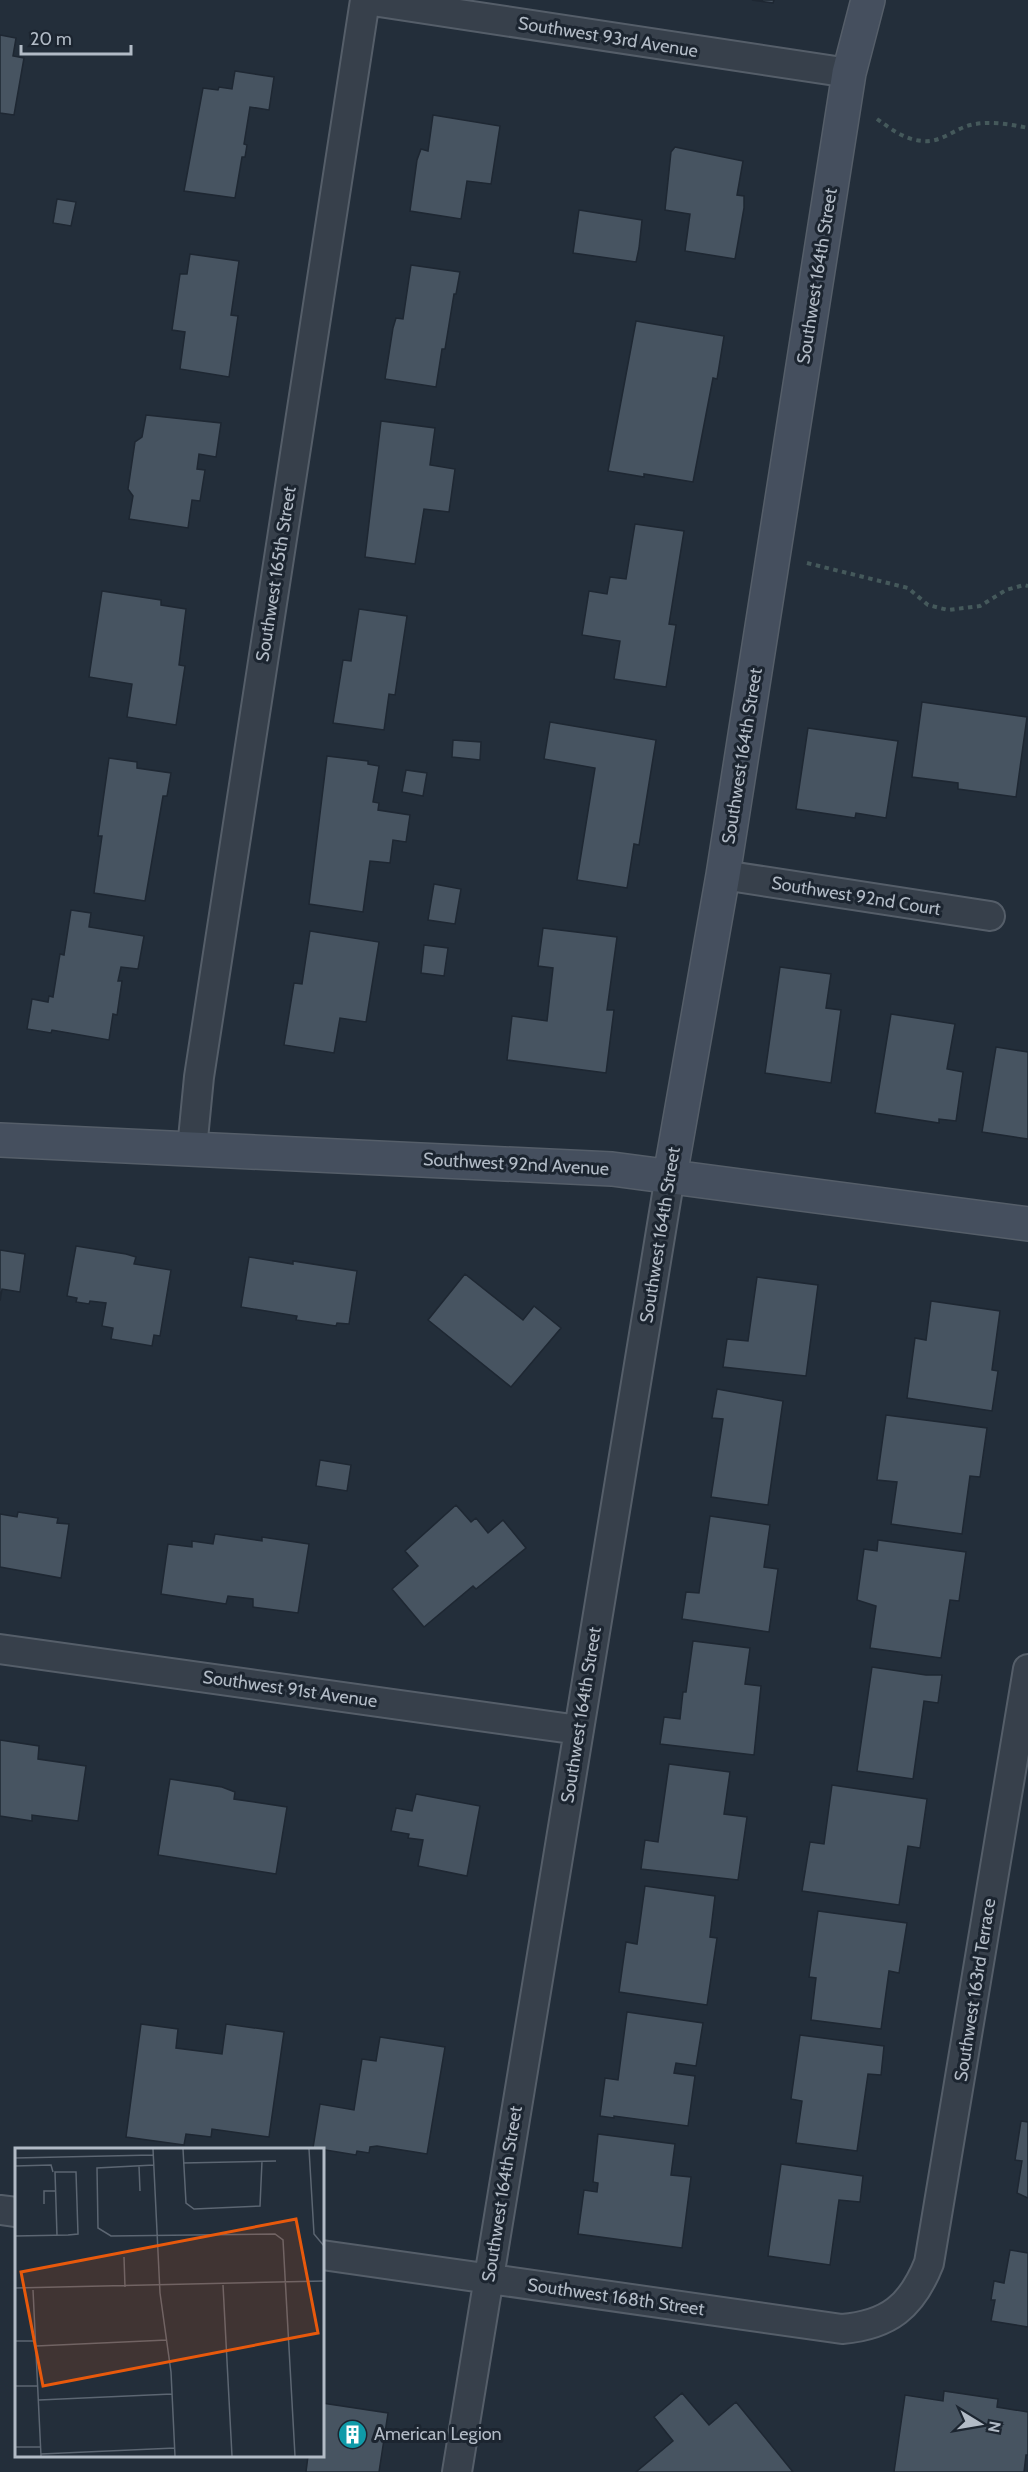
<svg xmlns="http://www.w3.org/2000/svg" width="1028" height="2472" font-family="Cabin,sans-serif">
  <style>
    .building { fill: #475461; stroke: #1e2732; stroke-width: 1.5 }
    .lines { fill: none; stroke-linecap: round; stroke-linejoin: round }
    .street-casing { stroke: #555e69; stroke-width: 32 }
    .secondary-casing { stroke: #555e69; stroke-width: 36 }
    .path { stroke: #45595b; stroke-width: 4; stroke-dasharray: 4.5 4.5; stroke-linecap: butt }
    .street { stroke: #37404b; stroke-width: 28 }
    .secondary { stroke: #454f5e; stroke-width: 33 }
    .labels { text-anchor: middle; stroke-width: 6; stroke-linejoin: round; paint-order: stroke }
    .street-label { font-size: 18px; fill: #b2bbc6; stroke: #1c2530 }
    .poi-label { font-size: 18px; fill: #b2bbc6; stroke: #1c2530; text-anchor: start }
    .inset-road { fill: none; stroke: #5c6672; stroke-width: 1.5 }
    .view { fill: #e8590c; fill-opacity: 0.15; stroke: #e8590c; stroke-width: 3 }
    .inset-edge { fill: none; stroke: #b2bbc6; stroke-width: 3 }
  </style>
  <rect width="100%" height="100%" fill="#232e3a"/>
  <path class="building" d="M 752,0 L 774,0 L 773,3 Z
    M 0,35 L 16,38 L 13,56 L 24,58 L 14,115 L 0,113 Z
    M 235,71 L 274,77 L 269,110 L 250,107 L 244,144 L 247,145 L 245,157 L 242,157 L 235,198 L 184,191 L 203,88 L 218,90 L 219,87 L 232,89 Z
    M 433,115 L 500,126 L 491,184 L 467,181 L 461,219 L 410,211 L 417,160 L 421,149 L 428,151 Z
    M 675,147 L 743,161 L 737,195 L 744,196 L 744,208 L 735,259 L 685,251 L 690,214 L 665,210 L 671,152 Z
    M 57,199 L 76,202 L 71,226 L 53,223 Z
    M 579,210 L 642,220 L 639,248 L 636,262 L 573,253 Z
    M 190,254 L 239,261 L 231,315 L 238,316 L 229,377 L 180,369 L 185,332 L 172,330 L 180,274 L 187,274 Z
    M 411,265 L 460,272 L 456,294 L 454,294 L 445,349 L 442,349 L 436,387 L 385,379 L 393,328 L 396,318 L 403,319 Z
    M 636,321 L 724,336 L 717,379 L 713,378 L 693,482 L 644,474 L 644,477 L 608,471 Z
    M 146,415 L 221,423 L 216,457 L 199,454 L 197,469 L 205,470 L 200,501 L 192,500 L 188,528 L 129,519 L 133,496 L 128,489 L 135,442 L 142,437 Z
    M 381,421 L 435,428 L 430,465 L 455,469 L 449,512 L 424,509 L 415,564 L 365,557 Z
    M 635,524 L 684,531 L 669,624 L 676,625 L 666,687 L 614,679 L 620,641 L 582,635 L 589,591 L 607,594 L 610,577 L 626,579 Z
    M 102,591 L 161,600 L 161,605 L 186,609 L 179,665 L 185,666 L 176,725 L 127,717 L 132,684 L 89,677 Z
    M 359,609 L 407,616 L 395,695 L 389,694 L 384,730 L 333,723 L 343,660 L 351,661 Z
    M 922,702 L 1027,717 L 1016,797 L 958,789 L 958,783 L 912,777 Z
    M 550,722 L 656,740 L 639,845 L 634,844 L 627,888 L 577,880 L 595,768 L 544,759 Z
    M 808,728 L 898,741 L 886,818 L 856,813 L 855,818 L 796,809 Z
    M 453,740 L 481,742 L 480,760 L 452,757 Z
    M 327,756 L 368,761 L 368,764 L 379,766 L 373,802 L 379,803 L 378,810 L 410,815 L 406,842 L 393,840 L 390,863 L 370,861 L 363,912 L 309,904 Z
    M 109,758 L 137,762 L 137,768 L 171,773 L 167,796 L 163,796 L 145,901 L 94,893 L 102,836 L 98,836 Z
    M 406,770 L 427,773 L 423,796 L 402,792 Z
    M 434,884 L 461,889 L 455,924 L 428,920 Z
    M 71,910 L 91,913 L 89,927 L 144,936 L 138,969 L 121,967 L 118,981 L 122,981 L 117,1015 L 113,1014 L 109,1040 L 52,1030 L 51,1033 L 27,1029 L 32,999 L 48,1002 L 49,996 L 53,997 L 60,954 L 64,955 Z
    M 543,928 L 617,937 L 607,1010 L 614,1010 L 606,1073 L 507,1060 L 512,1016 L 547,1021 L 553,968 L 538,966 Z
    M 310,931 L 379,942 L 366,1022 L 340,1018 L 334,1053 L 284,1045 L 294,983 L 302,984 Z
    M 424,945 L 448,948 L 444,976 L 421,973 Z
    M 780,967 L 831,974 L 826,1008 L 841,1010 L 831,1083 L 765,1073 Z
    M 891,1014 L 955,1024 L 947,1069 L 963,1072 L 956,1121 L 939,1119 L 939,1123 L 875,1113 Z
    M 996,1047 L 1028,1052 L 1028,1139 L 982,1132 Z
    M 76,1246 L 126,1254 L 136,1257 L 134,1264 L 171,1270 L 160,1336 L 154,1335 L 152,1346 L 111,1339 L 113,1328 L 102,1326 L 106,1303 L 90,1301 L 89,1304 L 76,1302 L 77,1298 L 67,1296 Z
    M 0,1250 L 25,1254 L 20,1292 L 2,1289 L 0,1301 Z
    M 249,1257 L 293,1264 L 293,1261 L 357,1271 L 349,1324 L 337,1323 L 336,1326 L 296,1320 L 297,1316 L 241,1307 Z
    M 465,1274 L 523,1320 L 534,1306 L 561,1328 L 511,1387 L 428,1320 Z
    M 757,1277 L 818,1285 L 806,1376 L 723,1367 L 727,1339 L 748,1341 Z
    M 931,1301 L 1000,1311 L 992,1370 L 998,1371 L 992,1411 L 907,1398 L 915,1338 L 926,1340 Z
    M 717,1389 L 783,1401 L 768,1505 L 711,1497 L 723,1419 L 712,1418 Z
    M 886,1415 L 987,1428 L 980,1477 L 970,1476 L 962,1534 L 891,1524 L 897,1482 L 877,1480 Z
    M 320,1460 L 351,1465 L 347,1491 L 316,1486 Z
    M 456,1505 L 471,1522 L 476,1518 L 488,1533 L 503,1520 L 526,1548 L 476,1589 L 473,1586 L 424,1627 L 392,1589 L 418,1566 L 405,1551 Z
    M 18,1512 L 58,1518 L 57,1523 L 69,1524 L 61,1578 L 0,1567 L 0,1514 L 17,1517 Z
    M 710,1516 L 770,1525 L 764,1567 L 778,1569 L 769,1632 L 682,1619 L 686,1592 L 699,1593 Z
    M 215,1534 L 262,1541 L 262,1537 L 309,1544 L 298,1613 L 253,1607 L 253,1599 L 228,1596 L 226,1604 L 161,1594 L 168,1544 L 192,1547 L 192,1541 L 213,1544 Z
    M 878,1540 L 966,1552 L 959,1601 L 950,1600 L 941,1658 L 870,1648 L 876,1606 L 857,1600 L 864,1549 L 877,1551 Z
    M 693,1641 L 750,1648 L 745,1684 L 761,1686 L 754,1755 L 660,1744 L 664,1717 L 680,1719 L 683,1692 L 686,1692 Z
    M 872,1667 L 926,1675 L 942,1675 L 938,1703 L 924,1701 L 913,1779 L 857,1771 Z
    M 0,1740 L 39,1746 L 38,1759 L 86,1766 L 78,1821 L 32,1815 L 32,1821 L 0,1816 Z
    M 669,1764 L 730,1772 L 724,1814 L 747,1817 L 738,1880 L 641,1869 L 645,1840 L 658,1842 Z
    M 170,1779 L 222,1787 L 235,1792 L 234,1799 L 287,1807 L 276,1874 L 158,1855 Z
    M 832,1785 L 927,1799 L 920,1848 L 908,1846 L 899,1905 L 802,1891 L 810,1842 L 824,1844 Z
    M 416,1794 L 480,1806 L 467,1876 L 418,1866 L 423,1840 L 408,1838 L 409,1834 L 391,1831 L 396,1808 L 412,1811 Z
    M 645,1886 L 715,1896 L 710,1937 L 717,1938 L 707,2005 L 619,1992 L 626,1942 L 637,1944 Z
    M 818,1911 L 907,1923 L 899,1973 L 889,1971 L 881,2029 L 811,2020 L 816,1978 L 809,1977 Z
    M 627,2012 L 703,2023 L 696,2066 L 676,2063 L 674,2073 L 695,2076 L 688,2126 L 614,2116 L 614,2118 L 600,2116 L 605,2078 L 618,2080 Z
    M 141,2024 L 178,2029 L 176,2048 L 222,2054 L 226,2024 L 284,2032 L 269,2137 L 212,2129 L 211,2137 L 186,2134 L 184,2145 L 126,2137 Z
    M 800,2035 L 884,2046 L 881,2075 L 868,2074 L 857,2151 L 796,2143 L 802,2101 L 791,2099 Z
    M 380,2037 L 445,2047 L 427,2154 L 377,2146 L 370,2147 L 369,2153 L 357,2151 L 356,2155 L 313,2148 L 320,2104 L 354,2110 L 362,2059 L 376,2061 Z
    M 1021,2121 L 1028,2122 L 1028,2198 L 1017,2193 L 1022,2161 L 1015,2160 Z
    M 598,2134 L 675,2144 L 671,2175 L 691,2177 L 682,2248 L 578,2234 L 584,2190 L 597,2192 L 598,2183 L 593,2182 Z
    M 781,2164 L 863,2176 L 860,2202 L 839,2200 L 830,2265 L 768,2256 Z
    M 1010,2250 L 1028,2253 L 1028,2327 L 991,2321 L 995,2300 L 991,2300 L 994,2281 L 1004,2283 Z
    M 944,2391 L 998,2399 L 997,2407 L 1028,2412 L 1028,2455 L 1026,2455 L 1024,2472 L 894,2472 L 905,2395 L 943,2401 Z
    M 682,2393 L 709,2425 L 736,2402 L 793,2472 L 636,2472 L 673,2441 L 654,2417 Z
    M 322,2403 L 388,2413 L 379,2472 L 306,2472 L 308,2456 L 322,2456 Z"/>
  <g class="lines">
    <defs>
      <path id="street" d="M 366,0 L 849,73
        M 723,875 L 990,916
        M 192,1149 L 199,1077 L 365,0
        M 0,1649 L 579,1730
        M 0,2210 L 16,2212
        M 322,2255 L 842,2329 C 889,2325 912,2306 929,2263 L 1028,1669
        M 457,2472 L 670,1176"/>
      <path id="secondary" d="M 0,1140 L 612,1169 L 1028,1224
        M 670,1176 L 723,875 L 849,73 L 868,0"/>
    </defs>
    <use href="#street" class="street-casing"/>
    <use href="#secondary" class="secondary-casing"/>
    <path class="path" d="M 877,119 C 891,129 905,140 923,141 C 939,143 952,131 967,126 C 986,120 1009,124 1028,128
      M 807,563 L 908,588 L 928,605 L 948,610 L 980,606 L 1006,590 L 1024,585 L 1028,586"/>
    <use href="#street" class="street"/>
    <use href="#secondary" class="secondary"/>
  </g>
  <defs>
    <symbol id="building-disc" viewBox="-11 -11 22 22"><circle r="9.5" fill="#0f9aa8" stroke="#1c2530"/><path d="M-4-6H4V6H1V3H-1V6H-4ZM-2.5-4.3h1.7v1.8h-1.7ZM.8-4.3h1.7v1.8H.8ZM-2.5-1h1.7V.8h-1.7ZM.8-1h1.7V.8H.8Z" fill="#fff"/></symbol>
  </defs>
  <g fill-rule="evenodd">
    <use href="#building-disc" x="336" y="2418" width="33" height="33"/>
  </g>
  <g class="labels">
    <g class="street-label">
      <text transform="translate(608 37) rotate(9)" y="6">Southwest 93rd Avenue</text>
      <text transform="translate(817 276) rotate(-81)" y="6">Southwest 164th Street</text>
      <text transform="translate(276 574) rotate(-81)" y="6">Southwest 165th Street</text>
      <text transform="translate(742 756) rotate(-81)" y="6">Southwest 164th Street</text>
      <text transform="translate(856 896) rotate(9)" y="6">Southwest 92nd Court</text>
      <text transform="translate(516 1164) rotate(3)" y="6">Southwest 92nd Avenue</text>
      <text transform="translate(660 1235) rotate(-81)" y="6">Southwest 164th Street</text>
      <text transform="translate(290 1689) rotate(8)" y="6">Southwest 91st Avenue</text>
      <text transform="translate(581 1715) rotate(-81)" y="6">Southwest 164th Street</text>
      <text transform="translate(975 1990) rotate(-81)" y="6">Southwest 163rd Terrace</text>
      <text transform="translate(502 2194) rotate(-81)" y="6">Southwest 164th Street</text>
      <text transform="translate(616 2297) rotate(8)" y="6">Southwest 168th Street</text>
    </g>
    <g class="poi-label">
      <text x="374" y="2440">American Legion</text>
    </g>
  </g>
  <g transform="translate(15 2148)">
    <rect width="309" height="309" fill="#232e3a"/>
    <path class="inset-road" d="M 138,1 L 145,145 L 156,224 L 160,308M 168,1 L 171,55 L 179,61 L 245,58 L 247,13M 294,1 L 299,86 L 309,98M 0,10 L 138,7M 168,15 L 261,13M 139,17 L 82,20 L 83,80 L 96,88 L 260,86 L 268,92 L 280,308M 0,18 L 36,17 L 38,24M 124,18 L 125,43M 29,56 L 29,43 L 41,43M 0,88 L 53,87 L 63,86 L 61,24 L 40,24 L 42,87M 109,109 L 110,139M 208,137 L 217,308M 0,140 L 309,133M 18,142 L 26,308M 0,193 L 20,193M 21,198 L 152,192M 0,238 L 23,238M 24,252 L 157,246M 0,299 L 26,299M 26,306 L 160,300"/>
    <path class="view" d="M 281,71 L 303,185 L 28,238 L 6,124 Z"/>
    <rect width="309" height="309" class="inset-edge"/>
  </g>
  <g transform="translate(980 2424) rotate(101)" stroke="#1c2530" stroke-width="4.5" paint-order="stroke">
  <path d="M0-4.5L10 22L0 15L-10 22Z" fill="#b2bbc6"/>
  <text y="-9" font-size="16" font-weight="bold" text-anchor="middle" fill="#b2bbc6">N</text>
  </g>
  <path d="M21 45v9h110v-9" fill="none" stroke="#b2bbc6" stroke-width="3"/>
  <text x="30" y="45" font-size="18" fill="#b2bbc6" stroke="#1c2530" stroke-width="4.5" paint-order="stroke">20 m</text>
</svg>
